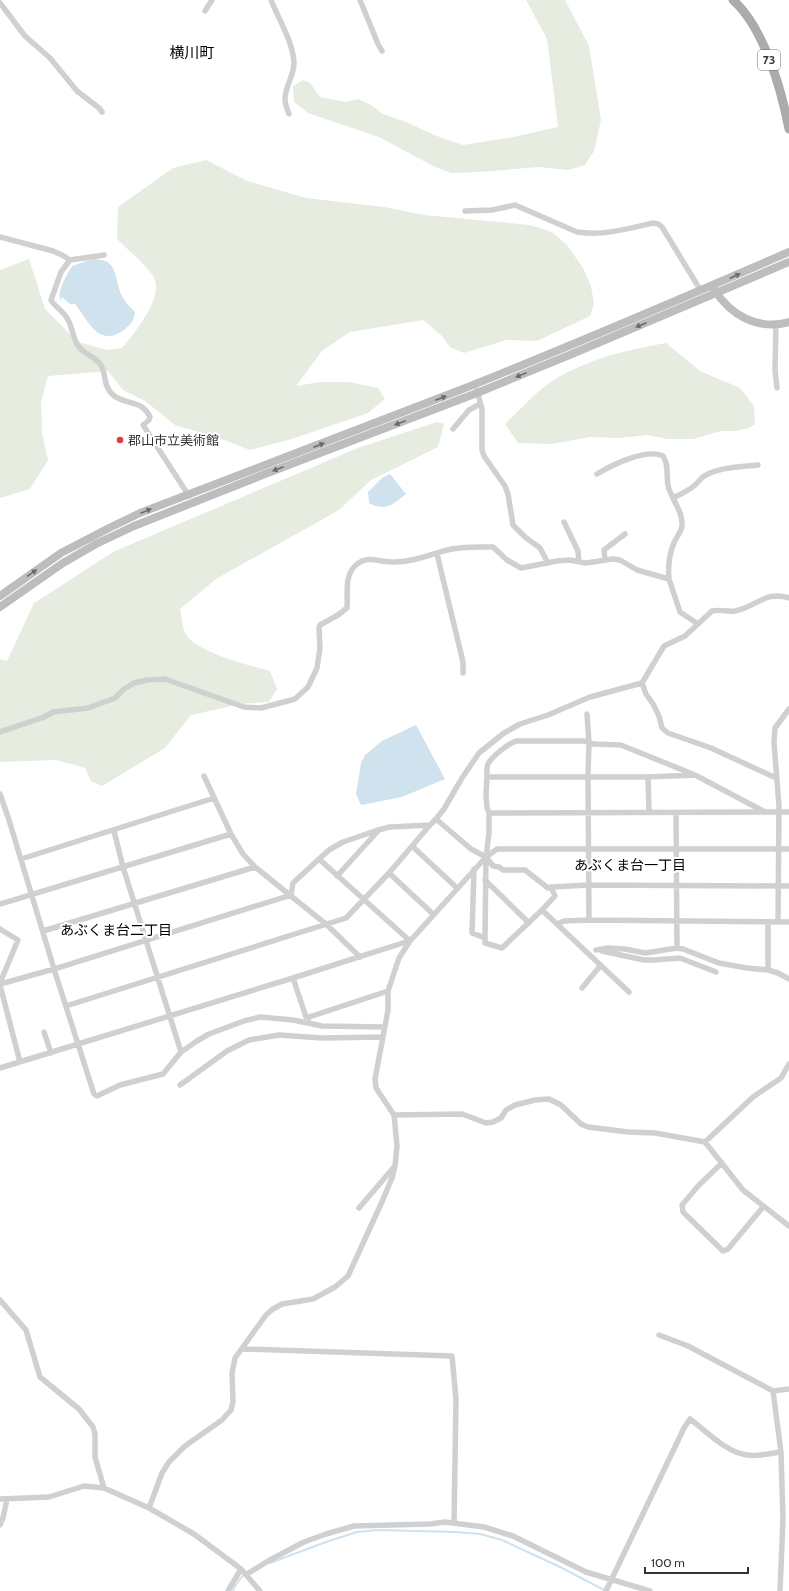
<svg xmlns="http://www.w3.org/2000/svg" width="789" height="1591" font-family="Cabin,'Noto Sans JP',sans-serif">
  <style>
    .green { fill: #e6ecdf }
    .water { fill: #cfe2ee }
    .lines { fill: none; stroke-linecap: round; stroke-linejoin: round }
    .stream { stroke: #cfe2ee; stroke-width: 2 }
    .street { stroke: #d0d0d0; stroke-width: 5.5 }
    .secondary { stroke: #bdbdbd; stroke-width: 8 }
    .primary { stroke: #ababab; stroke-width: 9 }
    .oneway { fill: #6a6a6a }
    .poi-dot { fill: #e63946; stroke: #fff; stroke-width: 1.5 }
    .labels { text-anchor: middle; stroke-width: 4; stroke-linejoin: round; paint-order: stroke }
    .shield { fill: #fff; stroke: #707070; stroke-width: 1 }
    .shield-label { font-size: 12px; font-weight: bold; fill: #333 }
    .poi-label { font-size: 13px; fill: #333; stroke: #fff; text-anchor: start }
    .neighbourhood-label { font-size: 14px; fill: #000; stroke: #fff }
    .quarter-label { font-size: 15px; fill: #000; stroke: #fff }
  </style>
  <rect width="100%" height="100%" fill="#fff"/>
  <path class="green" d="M 526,0 L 565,0 L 589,46 L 601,120 L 594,151 L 585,165 L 568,170 L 539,167 L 479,172 L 451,173 L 433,166 L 379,137 L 308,113 L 294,102 L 293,86 L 303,80 L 310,83 L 320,97 L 346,102 L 358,99 L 371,105 L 383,114 L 406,122 L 434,135 L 463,145 L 513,137 L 558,127 L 547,39 Z
    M 206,160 L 247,181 L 306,198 L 384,207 L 424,215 L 530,225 L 552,232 L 567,245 L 583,268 L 591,286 L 594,304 L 590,316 L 537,341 L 507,340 L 464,353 L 450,347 L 442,336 L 423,320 L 350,332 L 322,351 L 296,386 L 320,382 L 349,382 L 378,388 L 385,399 L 368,413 L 292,439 L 250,450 L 219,438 L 175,425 L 145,401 L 123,390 L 108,371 L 48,376 L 41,402 L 42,433 L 48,460 L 30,489 L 0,498 L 0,270 L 29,259 L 45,309 L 78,342 L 108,350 L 122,348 C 134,334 166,295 153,276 C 146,265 127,249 117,239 L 118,207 L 173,168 Z
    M 666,343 L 700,371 L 740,388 L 754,406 L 755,424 L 749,428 L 736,431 L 721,431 L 693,439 L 667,439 L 648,435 L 619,438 L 590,437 L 552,444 L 518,443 L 505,424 C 516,413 527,402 538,392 C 573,362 622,351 666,343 Z
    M 437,422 L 444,424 L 438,447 L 371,480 L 339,510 L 216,579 L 180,609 C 182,617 182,628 186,634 C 196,652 250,666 270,671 L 277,689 L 269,702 L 241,704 L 191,715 L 165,748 L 102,786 L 91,781 L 85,768 L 56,760 L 0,762 L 0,659 L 7,661 L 34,603 L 115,551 L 358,448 Z"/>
  <path class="water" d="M 92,259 C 119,259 113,275 121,294 C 124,301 130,307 135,312 C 134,321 131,324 124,330 C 99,348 89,322 75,304 L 70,304 L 62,297 L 61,301 C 56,291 67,275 72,266 Z
    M 390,474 L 406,494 C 393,504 386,512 369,503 L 368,492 L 382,478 Z
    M 416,725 L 445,779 L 402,797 L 361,805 L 356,794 L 361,763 L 365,755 L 382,741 Z"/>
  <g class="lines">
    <path class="stream" d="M 270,1563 L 326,1542 L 357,1532 L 377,1530 L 456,1532 L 480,1534 L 502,1540 L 560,1567 L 606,1591
      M 233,1591 L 235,1586 L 244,1574"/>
    <path class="street" d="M 271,0 C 279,20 293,42 294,63 C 294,76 285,86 285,99 C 285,104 287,109 289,114
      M 360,0 L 378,44 L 382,51
      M 0,3 L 25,36 L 50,58 L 77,91 L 99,108 L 102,112
      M 205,11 L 212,0
      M 465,211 L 492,210 L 515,205 L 577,232 C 602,236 628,229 653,223 L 658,224 L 662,227 L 701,291
      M 0,237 L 53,251 L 62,255 L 70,260 L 104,255
      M 70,260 L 61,272 L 51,300 C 55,307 63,311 67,318 C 73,327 72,338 79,347 C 84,354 94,356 100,364 C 107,373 102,384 112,394 C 124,406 141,398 150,417 L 149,420 L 143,425 L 189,496
      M 776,325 L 775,370 L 777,388
      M 477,390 L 482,409 L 482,450 L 484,456 L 505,486 L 508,494 L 513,525 L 525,537 L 540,548 L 548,563
      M 453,429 L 469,410 L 480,404
      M 597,474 C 612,465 646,448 663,456 C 670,466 665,478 669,489 C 673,501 683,512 682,526 C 681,533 676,537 674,543 C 669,554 668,567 669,579
      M 673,498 C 681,494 688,491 695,485 C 699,482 701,477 706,475 C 721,467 741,467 758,465
      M 564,522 L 578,551 L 579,562
      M 437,554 L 463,662 L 463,673
      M 605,560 L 604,550 L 625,534
      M 642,683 L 646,694 L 653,704 L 659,716 L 662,728 L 668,733 L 711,748 L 776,778
      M 587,714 L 589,743 L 588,776 L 589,920
      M 0,732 L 44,717 L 53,712 L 88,708 L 115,698 L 124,689 L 134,683 L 147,680 L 165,679 L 244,707 L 261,708 L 295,699 L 308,687 L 317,668 L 320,648 L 319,628 L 320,625 L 338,615 L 347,608 C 348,594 344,575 356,565 C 369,554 380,563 394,562 C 413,562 429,555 447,550 C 462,546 478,547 493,547 L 507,560 L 521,568 L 557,561 L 570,560 L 586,563 L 613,559 L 620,560 L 637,570 L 669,579 L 680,612 L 698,624
      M 204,776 L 231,834 L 243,854 L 255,867 L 327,925 L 360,957
      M 487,777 C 487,773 486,768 488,764 C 492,756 508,744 516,741 L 584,741 L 594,744 L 621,745 L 695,775 L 765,812 L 789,812
      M 648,777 L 649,812
      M 0,794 L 9,820 L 54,969 L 94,1094 L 97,1096 L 120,1085 L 163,1074 L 181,1052 L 197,1041 L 209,1034 L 244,1021 L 260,1017 L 293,1020 L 322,1026 L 385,1027
      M 489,813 L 765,812
      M 676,813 L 677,948
      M 436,819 L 471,849 L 486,857 L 493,866 L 499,867 L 503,870 L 525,870 L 548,888 L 551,887 L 555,896 L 542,910
      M 114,831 L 123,867 L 181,1052
      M 412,846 L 457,888
      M 21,859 L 214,798
      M 319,859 L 329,850 L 343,842 L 378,830 L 390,827 L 430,825 L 436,819 L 444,809 L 462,778 L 479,753 L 504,733 L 520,724 L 548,715 L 590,697 L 642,683 L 664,646 L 685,636 L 712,611 C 720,609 727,612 735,611 C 756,607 766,590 789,598
      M 474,869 L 472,933 L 485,938 L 485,943 L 502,948 L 542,910 L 629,992
      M 389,873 L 433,914
      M 337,876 L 378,831
      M 485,880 L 529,923
      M 551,887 L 588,885 L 789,886
      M 291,895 L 293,883 L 319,859 L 410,941
      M 0,904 L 231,834
      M 778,921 L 779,806 L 774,742 L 775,728 L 789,709
      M 768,922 L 768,970
      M 557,924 L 564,921 L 589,920 L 789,922
      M 0,929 L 18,940 L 0,983
      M 43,931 L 255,867
      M 485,938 L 486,857 L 489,833 L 489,813 L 487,808 L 486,795 L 487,777 L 648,777 L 695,775
      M 596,950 L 608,948 L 625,949 L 645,953 L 677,948 L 683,949 L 719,963 L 747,968 L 768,970 L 778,973 L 789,979
      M 602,951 L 644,960 L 654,960 L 680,958 L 716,972
      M 293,978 L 306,1017 L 309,1017 L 309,1018
      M 0,984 L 54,969 L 291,895
      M 0,985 L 20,1062
      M 582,988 L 601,965
      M 66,1006 L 346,918 L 389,873 L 430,825
      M 309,1017 L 388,991
      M 44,1032 L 51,1053
      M 0,1068 L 293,978 L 409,941
      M 180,1085 L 227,1051 L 249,1040 L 279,1035 L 322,1038 L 383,1037
      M 394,1115 L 462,1114 L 486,1123 L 493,1122 L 501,1118 L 506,1110 L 515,1105 L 535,1100 L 549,1099 L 561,1105 L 581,1124 L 588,1127 L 628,1132 L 655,1133 L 705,1142 L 753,1097 L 781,1078 L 789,1064
      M 705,1142 L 743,1190 L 789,1226
      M 722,1163 L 699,1185 L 682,1205 L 683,1212 L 723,1251 L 728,1249 L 763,1207
      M 359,1208 L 394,1167
      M 0,1300 L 26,1330 L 40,1377 L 79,1409 L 93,1427 L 95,1434 L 95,1457 L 104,1488
      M 659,1335 L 688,1346 L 773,1391 L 789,1389
      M 243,1349 L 452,1356 L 456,1399 L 454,1523
      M 773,1391 L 781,1452 L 783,1520 L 780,1591
      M 0,1499 L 49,1497 L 84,1486 L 104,1488 L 149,1508 L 194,1534 L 241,1569 L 260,1591
      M 149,1508 L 162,1473 L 169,1462 L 185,1446 L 222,1420 L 231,1410 L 233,1402 L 232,1373 L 235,1358 L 266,1315 L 273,1309 L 282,1304 L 313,1299 L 335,1287 L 348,1276 L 381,1204 L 392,1178 L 395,1166 L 397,1146 L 394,1115 L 376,1088 L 375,1079 L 388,1010 L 388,991 L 399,958 L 410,941 L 486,857 L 497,849 L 789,849
      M 0,1525 L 3,1518 L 7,1499
      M 247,1574 L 268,1561 L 304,1542 L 326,1534 L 354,1526 L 430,1524 L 445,1522 L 484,1527 L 513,1536 L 586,1572 L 650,1591
      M 228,1591 L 241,1569
      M 606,1591 L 684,1428 L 690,1419 C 706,1431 727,1453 747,1455 C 758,1457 771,1453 781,1452"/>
    <path class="secondary" d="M 714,289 C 730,315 758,331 789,322
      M 0,596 L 61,553 L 109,528 L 140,513 C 245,472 350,433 455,392 C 567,348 678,300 789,252
      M 0,607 L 63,563 L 96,544 L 134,526 L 265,474 L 477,393 L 572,354 L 789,262"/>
    <path class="primary" d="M 733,0 C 764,28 781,88 789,129"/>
  </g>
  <defs><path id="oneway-solid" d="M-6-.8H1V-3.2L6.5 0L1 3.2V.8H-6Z"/></defs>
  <g class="oneway">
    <use href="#oneway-solid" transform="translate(735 276) rotate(-25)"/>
    <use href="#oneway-solid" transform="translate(641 325) rotate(157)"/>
    <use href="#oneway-solid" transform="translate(521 375) rotate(158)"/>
    <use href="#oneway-solid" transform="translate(441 398) rotate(-21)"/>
    <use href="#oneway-solid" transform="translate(400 423) rotate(159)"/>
    <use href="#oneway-solid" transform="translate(319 445) rotate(-21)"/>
    <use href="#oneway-solid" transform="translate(278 469) rotate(159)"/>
    <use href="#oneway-solid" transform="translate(146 511) rotate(-22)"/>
    <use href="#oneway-solid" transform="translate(32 573) rotate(-35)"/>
  </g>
  <circle class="poi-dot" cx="120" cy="440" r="4"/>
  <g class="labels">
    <rect class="shield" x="758" y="50" width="22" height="20" rx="3"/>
    <g class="shield-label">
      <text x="769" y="64">73</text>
    </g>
    <g class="poi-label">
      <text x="128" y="445">郡山市立美術館</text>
    </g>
    <g class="neighbourhood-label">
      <text x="630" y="870">あぶくま台一丁目</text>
      <text x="116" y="935">あぶくま台二丁目</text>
    </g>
    <g class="quarter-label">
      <text x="192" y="58">横川町</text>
    </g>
  </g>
  <path d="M645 1567v6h103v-6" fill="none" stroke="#333333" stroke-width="2"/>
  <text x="651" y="1567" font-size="12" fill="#333333" stroke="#ffffff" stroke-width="3" paint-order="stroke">100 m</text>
</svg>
